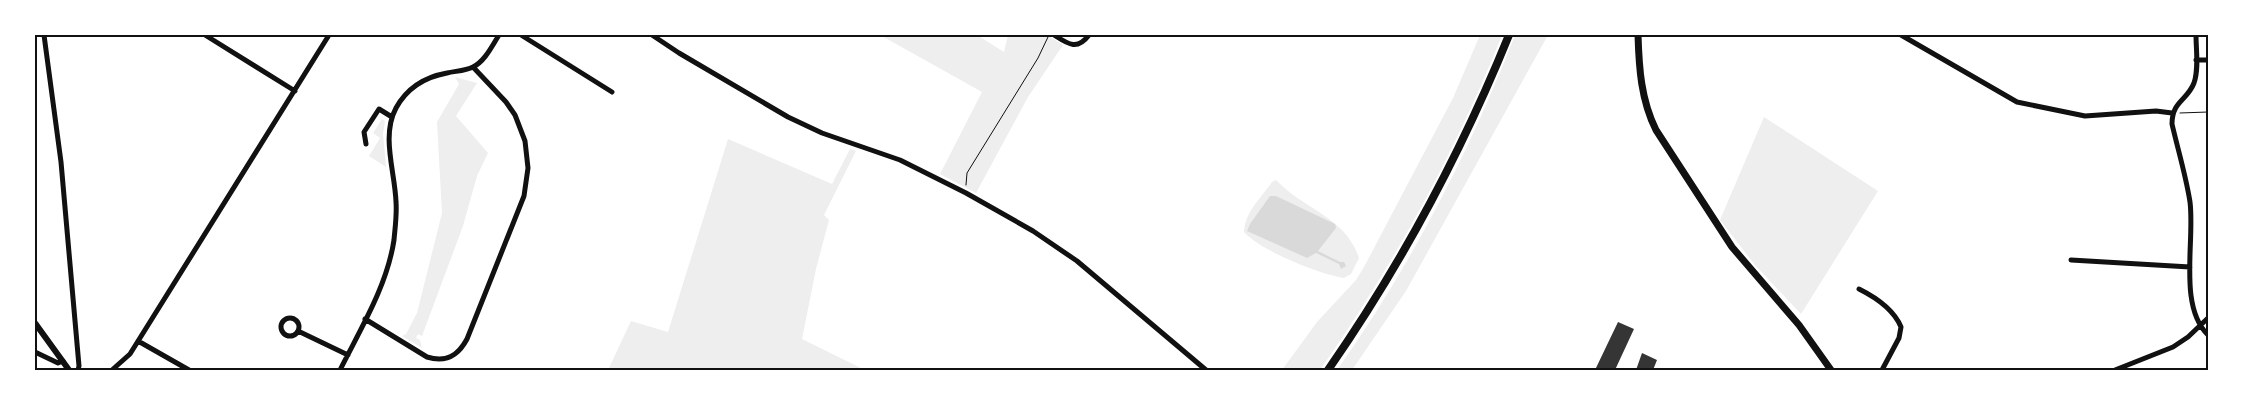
<svg xmlns="http://www.w3.org/2000/svg" width="2243" height="405" font-family="Raleway,sans-serif">
  <style>
    .green { fill: #eee }
    .water { fill: #d9d9d9 }
    .building { fill: #353535 }
    .lines { fill: none; stroke-linecap: round; stroke-linejoin: round }
    .path { stroke: #111; stroke-width: 1 }
    .minor { stroke: #111; stroke-width: 5 }
    .tertiary { stroke: #111; stroke-width: 6 }
    .secondary { stroke: #111; stroke-width: 7 }
    .primary { stroke: #111; stroke-width: 8 }
    .neatline { fill: none; stroke: #111; stroke-width: 2 }
  </style>
  <rect width="100%" height="100%" fill="#fff"/>
  <path class="green" d="M 880,35 L 980,35 L 980,37 L 1004,52 L 1008,35 L 1047,35 L 1063,45 L 1028,97 L 976,193 L 940,174 L 982,92 Z
    M 1480,35 L 1502,35 C 1455,153 1393,266 1320,370 L 1282,370 L 1317,322 L 1356,280 L 1364,267 L 1453,98 Z
    M 1515,35 L 1548,35 L 1406,291 L 1352,370 L 1337,370 C 1410,267 1469,153 1515,35 Z
    M 455,77 L 477,83 L 456,116 L 488,153 L 477,176 L 463,226 L 422,336 L 418,334 L 416,338 L 420,340 L 422,348 L 402,336 L 406,334 L 417,313 L 442,213 L 437,122 L 459,84 Z
    M 1764,117 L 1878,191 L 1801,314 L 1755,265 L 1720,220 Z
    M 382,119 L 385,121 L 383,134 L 386,167 L 369,156 L 380,138 L 373,133 Z
    M 728,139 L 832,184 L 850,149 L 856,151 L 824,215 L 829,220 L 816,269 L 802,339 L 865,370 L 608,370 L 631,321 L 668,332 Z
    M 1276,180 C 1303,209 1346,217 1359,258 L 1351,274 L 1344,278 C 1319,274 1261,251 1244,232 C 1245,212 1261,198 1272,182 Z"/>
  <path class="water" d="M 1270,196 L 1276,196 L 1335,224 L 1336,228 L 1318,251 L 1340,262 L 1344,262 L 1346,266 L 1341,269 L 1339,264 L 1316,253 L 1307,258 L 1247,231 L 1250,224 Z"/>
  <path class="building" d="M 1618,322 L 1634,329 L 1615,370 L 1595,370 Z
    M 1642,353 L 1657,360 L 1653,370 L 1636,370 Z"/>
  <g class="lines">
    <path class="path" d="M 2180,113 L 2208,112
      M 966,185 L 967,173 L 1038,58 L 1048,37"/>
    <path class="minor" d="M 44,35 L 61,162 L 79,366 L 78,370
      M 205,35 L 295,91
      M 521,35 L 612,92
      M 652,35 L 679,53 L 788,117 L 822,133 L 900,160 L 966,193 L 1033,231 L 1077,261 L 1206,370
      M 1054,35 C 1068,44 1077,51 1089,35
      M 1901,35 L 2017,102 L 2085,116 L 2156,111 L 2172,113
      M 2196,35 C 2196,50 2199,69 2194,83 C 2187,101 2172,101 2172,124 C 2178,150 2186,176 2190,202 C 2195,241 2178,306 2208,335
      M 2196,60 L 2208,60
      M 366,144 L 364,132 L 379,109 L 392,117
      M 2071,260 L 2190,267
      M 1859,289 C 1875,297 1894,310 1901,327 L 1899,338 L 1882,370
      M281 327a9 9 0 1 1 18 0a9 9 0 1 1-18 0Z
      M 365,319 L 427,357 C 446,363 458,356 467,339 L 524,196 L 528,168 L 525,141 L 515,115 L 506,102 L 473,67
      M 298,331 L 348,355
      M 138,341 L 189,370
      M 35,352 L 58,363 L 63,361
      M 112,370 L 130,354 L 329,35
      M 340,370 C 361,328 387,286 394,240 C 395,228 397,215 396,202 C 395,172 381,136 396,108 C 407,88 425,77 447,73 C 455,71 465,71 473,67 C 485,61 492,46 499,35
      M 2115,370 L 2173,347 L 2188,337 L 2208,318"/>
    <path class="tertiary" d="M 35,323 L 69,370"/>
    <path class="secondary" d="M 1638,35 C 1639,68 1641,100 1656,130 L 1732,247 L 1799,325 L 1831,370"/>
    <path class="primary" d="M 1328,370 C 1401,265 1461,153 1509,35"/>
  </g>
  <rect width="2243" height="405" fill="none" stroke="#ffffff" stroke-width="72"/>
  <rect x="36" y="36" width="2171" height="333" class="neatline"/>
</svg>
